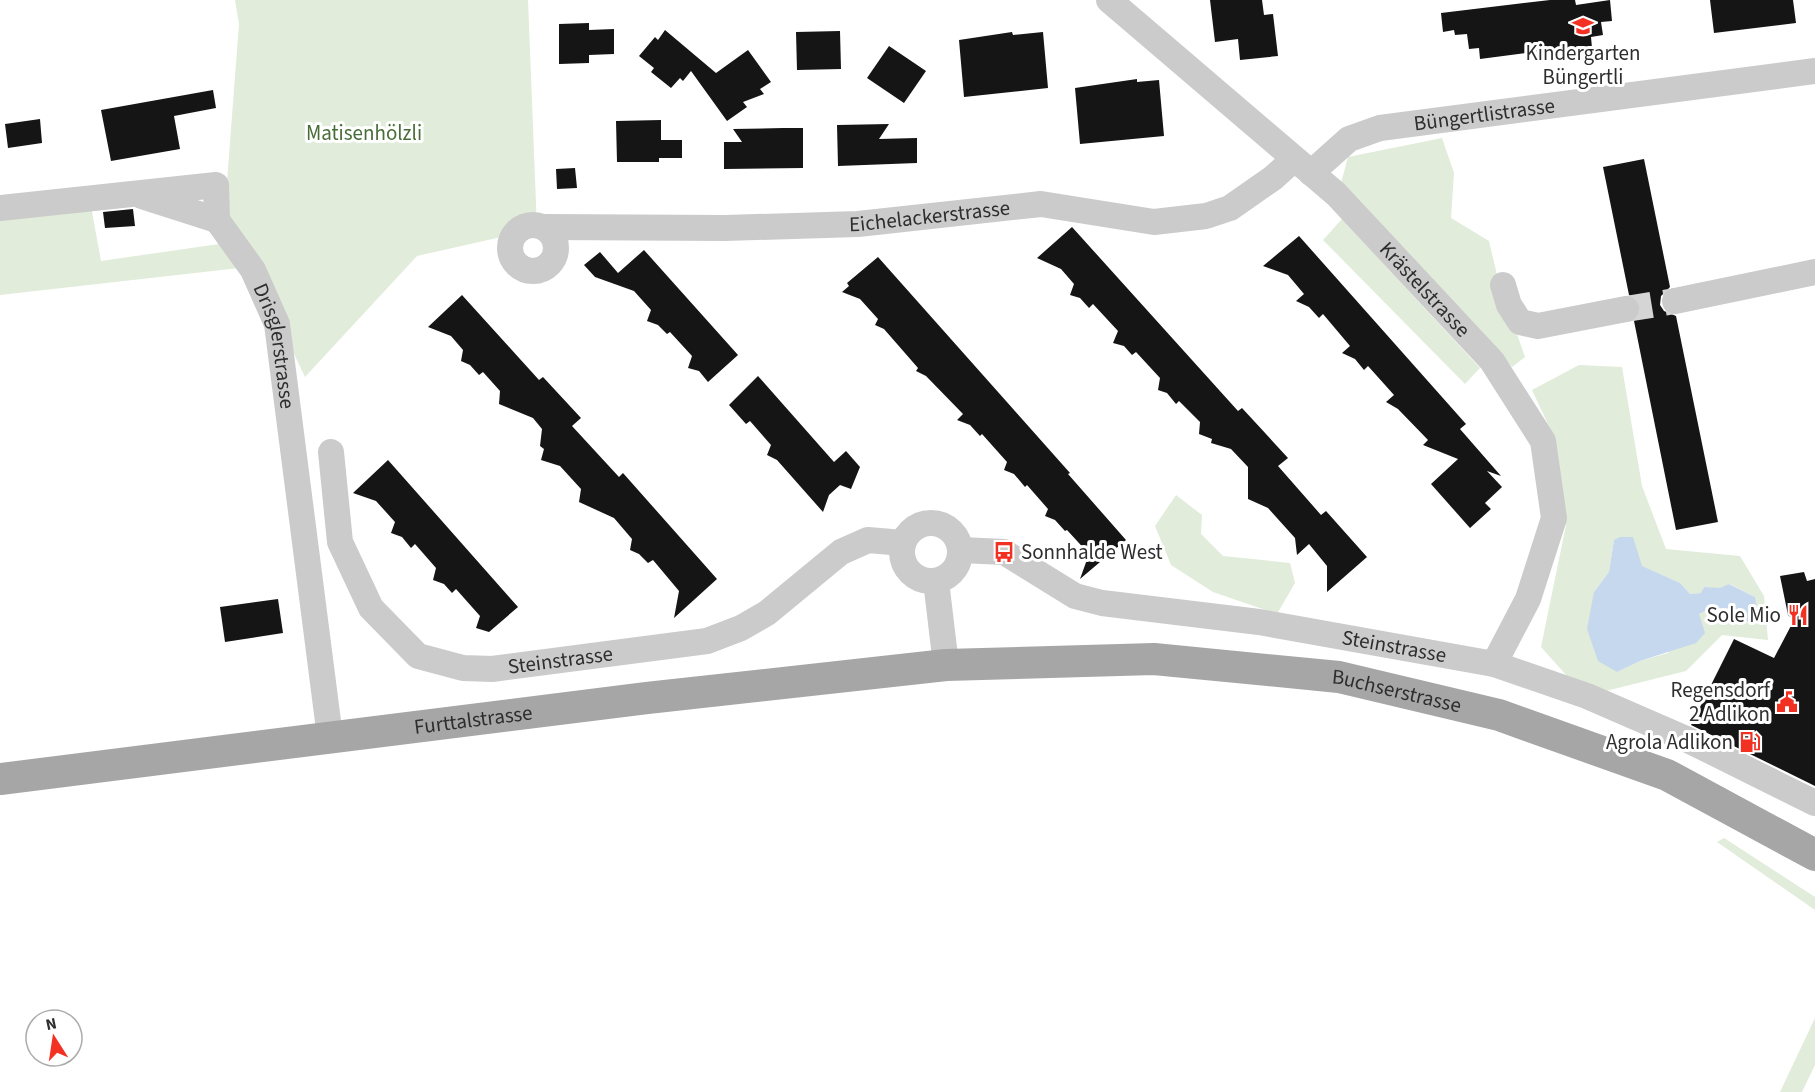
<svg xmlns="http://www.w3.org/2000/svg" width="1815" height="1092" font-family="'Source Sans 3',sans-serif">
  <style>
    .green { fill: #e1ecda; fill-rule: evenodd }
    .water { fill: #c5d8ee }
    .building { fill: #151515 }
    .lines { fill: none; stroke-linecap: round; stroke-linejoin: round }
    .minor-tunnel { stroke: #d5d5d5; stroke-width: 26; stroke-dasharray: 26 13; stroke-linecap: butt }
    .minor { stroke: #cbcbcb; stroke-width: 26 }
    .major { stroke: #a6a6a6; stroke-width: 32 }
    .labels { text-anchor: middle; stroke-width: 6; stroke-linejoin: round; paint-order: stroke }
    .poi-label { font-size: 21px; fill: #2e2e2e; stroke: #fff; text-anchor: end }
    .street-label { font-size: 21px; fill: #2e2e2e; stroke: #fff }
    .park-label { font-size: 21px; fill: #496d38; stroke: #fff }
  </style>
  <rect width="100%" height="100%" fill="#fff"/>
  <path class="green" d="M 235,0 L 528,0 L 537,229 L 417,256 L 305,377 L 225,208 L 239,24 Z
    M 1442,138 L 1454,173 L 1451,218 L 1489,241 L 1498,279 L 1525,357 L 1512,367 L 1340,187 L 1348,157 Z
    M 90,201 L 101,261 L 226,243 L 239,268 L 0,295 L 0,213 Z
    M 1342,219 L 1480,368 L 1465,384 L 1323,240 Z
    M 1579,365 L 1622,367 L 1642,486 L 1666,549 L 1740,556 L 1764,596 L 1768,640 L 1722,635 L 1686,671 L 1606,691 L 1567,676 L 1541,647 L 1566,525 L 1553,435 L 1532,390 ZM 1614,540 L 1641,566 L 1680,583 L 1690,594 L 1702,593 L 1704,587 L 1720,589 L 1730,584 L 1755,597 L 1740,620 L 1728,608 L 1712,608 L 1699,614 L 1668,653 L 1640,661 L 1617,672 L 1594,592 L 1609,572 Z
    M 1176,495 L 1202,515 L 1201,534 L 1223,556 L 1290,563 L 1295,583 L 1277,614 L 1213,592 L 1171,565 L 1155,526 Z
    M 1724,838 L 1815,897 L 1815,910 L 1717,842 Z
    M 1815,1018 L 1815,1065 L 1802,1092 L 1780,1092 Z"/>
  <path class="water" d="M 1620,537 L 1633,537 L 1642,566 L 1680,583 L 1690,594 L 1701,593 L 1704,587 L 1720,588 L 1729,584 L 1755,597 L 1757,610 L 1753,622 L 1740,620 L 1728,608 L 1712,608 L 1699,614 L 1705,633 L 1696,643 L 1640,661 L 1617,672 L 1598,661 L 1587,629 L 1594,592 L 1609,572 L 1614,540 Z"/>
  <path class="building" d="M 1210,0 L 1262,0 L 1264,15 L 1273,14 L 1278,56 L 1240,60 L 1238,39 L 1215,42 Z
    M 1550,0 L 1575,0 L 1576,5 L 1610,0 L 1612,21 L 1601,22 L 1603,35 L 1591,37 L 1592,48 L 1565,51 L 1564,48 L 1480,59 L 1479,48 L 1469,49 L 1467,34 L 1455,35 L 1454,30 L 1443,32 L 1441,13 Z
    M 1710,0 L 1793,0 L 1796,23 L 1714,33 Z
    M 589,23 L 589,30 L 614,29 L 614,54 L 589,55 L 589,63 L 559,64 L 559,24 Z
    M 665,30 L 716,73 L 748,50 L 771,82 L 760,89 L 764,94 L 743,102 L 747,107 L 727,121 L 691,71 L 683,81 L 680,78 L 671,88 L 651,72 L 654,68 L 639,56 L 655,37 L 658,40 Z
    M 840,31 L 841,69 L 797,70 L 796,32 Z
    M 1012,32 L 1013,35 L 1043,32 L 1048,88 L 964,97 L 959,40 Z
    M 889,46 L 926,71 L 904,103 L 867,78 Z
    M 1137,79 L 1137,82 L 1159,80 L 1164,136 L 1080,144 L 1075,88 Z
    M 213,90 L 216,108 L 174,116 L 180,149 L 111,161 L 101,110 Z
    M 40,119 L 42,143 L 8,148 L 5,124 Z
    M 661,120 L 661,140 L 682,140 L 682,158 L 659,158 L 659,162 L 617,162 L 616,121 Z
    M 889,124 L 879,139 L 917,138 L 917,163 L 838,166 L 837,125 Z
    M 783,128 L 803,128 L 803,168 L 724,169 L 724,142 L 742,142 L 733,129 Z
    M 1644,159 L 1670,287 L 1661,296 L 1660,305 L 1664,311 L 1676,316 L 1718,522 L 1676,530 L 1634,321 L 1640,314 L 1641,306 L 1637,299 L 1629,295 L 1603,167 Z
    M 575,168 L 577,188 L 557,189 L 556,169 Z
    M 133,209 L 135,226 L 105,228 L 103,212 Z
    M 1072,227 L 1238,411 L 1242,408 L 1288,458 L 1278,466 L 1321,515 L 1326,511 L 1367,557 L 1327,592 L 1327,566 L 1309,544 L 1297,555 L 1295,538 L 1268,508 L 1248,499 L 1248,467 L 1231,449 L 1211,443 L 1212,439 L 1199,434 L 1200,422 L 1179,401 L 1176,404 L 1167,393 L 1158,390 L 1160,378 L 1136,352 L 1132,355 L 1124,346 L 1113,343 L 1118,331 L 1093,304 L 1089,308 L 1080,298 L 1070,295 L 1074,284 L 1061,269 L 1037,258 Z
    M 1299,236 L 1466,424 L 1460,429 L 1501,476 L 1487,471 L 1502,487 L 1485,503 L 1491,509 L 1470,528 L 1431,484 L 1458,459 L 1423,445 L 1428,440 L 1398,409 L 1386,402 L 1394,395 L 1368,366 L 1364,370 L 1355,359 L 1342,353 L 1350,346 L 1323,314 L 1319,318 L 1309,307 L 1296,301 L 1304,294 L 1288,275 L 1263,266 Z
    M 644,250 L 738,355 L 708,382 L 699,371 L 688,368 L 692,356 L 670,332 L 667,334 L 658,325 L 647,321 L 651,310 L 634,291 L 595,277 L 584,265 L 600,252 L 618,273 Z
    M 878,257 L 1070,473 L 1068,474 L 1126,540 L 1080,579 L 1089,554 L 1067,530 L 1065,531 L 1055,520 L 1045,516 L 1048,509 L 1027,485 L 1025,487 L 1014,474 L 1004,470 L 1007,462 L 982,434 L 980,436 L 970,425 L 957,420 L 963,414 L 926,376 L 916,371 L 918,368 L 884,329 L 875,325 L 878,319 L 860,299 L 842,292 L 849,286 L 847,283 Z
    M 462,295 L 539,380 L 543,377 L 581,418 L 572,426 L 619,477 L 623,473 L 717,579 L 674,618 L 679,591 L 653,560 L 648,563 L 639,554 L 630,550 L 632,539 L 614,518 L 579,502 L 581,489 L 560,466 L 541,460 L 544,449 L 540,446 L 542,429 L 533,418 L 499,404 L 500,391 L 483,372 L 479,375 L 470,365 L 461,361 L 463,350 L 451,336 L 428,327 Z
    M 758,376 L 834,462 L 846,451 L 860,467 L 851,489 L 840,485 L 829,495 L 823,512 L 777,460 L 767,455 L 771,445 L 750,421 L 746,424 L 729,405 Z
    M 388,460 L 518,607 L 489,632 L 476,628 L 480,616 L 456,589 L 452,593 L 444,584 L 433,580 L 436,568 L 415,544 L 411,548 L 402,537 L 391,533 L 395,522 L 376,501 L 353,493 Z
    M 1804,572 L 1807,581 L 1815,579 L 1815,786 L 1691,725 L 1734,639 L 1774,658 L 1794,620 L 1788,615 L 1780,576 Z
    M 278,599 L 283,633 L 225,642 L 220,607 Z"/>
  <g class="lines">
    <path class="minor-tunnel" d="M 1626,309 L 1675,301"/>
    <g class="minor">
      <path id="s1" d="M 1109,0 L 1336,194 L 1492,361 L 1543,441 L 1554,518 L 1528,599 L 1494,664"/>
      <path id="s2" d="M 1311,173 L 1349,139 L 1380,128 L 1815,71"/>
      <path d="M 142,196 L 217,220"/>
      <path id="s3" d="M 0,208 L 216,185 L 217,220 L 253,270 L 277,324 L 330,737"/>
      <circle cx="533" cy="248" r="23"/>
      <path id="s4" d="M 544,227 L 725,228 L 858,224 L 1041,204 L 1154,222 L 1206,216 L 1230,208 L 1273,178 L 1294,159"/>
      <path d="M 1503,285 L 1509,305 L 1520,322 L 1538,326 L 1626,309"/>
      <path d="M 1675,301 L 1815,272"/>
      <path id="s5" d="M 331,452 L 340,542 L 371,608 L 418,656 L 463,668 L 492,669 L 707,641 L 741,628 L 767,613 L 841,552 L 868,540 L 903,543"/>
      <circle cx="931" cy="552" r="29"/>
      <path id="s6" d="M 961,550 L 1004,552 L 1075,596 L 1102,603 L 1259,622 L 1494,664 L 1587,696 L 1686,739 L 1815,803"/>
      <path d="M 936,581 L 946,665"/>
    </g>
    <path class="major" id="s7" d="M 0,779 L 647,698 L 946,665 L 1154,659 L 1339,677 L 1499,715 L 1667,775 L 1815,855"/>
  </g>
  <defs>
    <symbol id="school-bare" viewBox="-9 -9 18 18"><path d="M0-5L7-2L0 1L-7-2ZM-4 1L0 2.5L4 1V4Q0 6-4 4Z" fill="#f23123" stroke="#fff" stroke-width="2.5" paint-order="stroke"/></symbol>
    <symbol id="bus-bare" viewBox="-9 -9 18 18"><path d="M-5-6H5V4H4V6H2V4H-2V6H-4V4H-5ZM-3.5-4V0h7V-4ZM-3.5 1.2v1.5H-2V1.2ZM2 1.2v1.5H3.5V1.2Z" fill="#f23123" stroke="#fff" stroke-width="2.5" paint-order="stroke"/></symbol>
    <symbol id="restaurant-bare" viewBox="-9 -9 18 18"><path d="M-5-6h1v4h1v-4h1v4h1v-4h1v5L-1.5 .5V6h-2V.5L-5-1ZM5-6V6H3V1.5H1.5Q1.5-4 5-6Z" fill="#f23123" stroke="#fff" stroke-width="2.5" paint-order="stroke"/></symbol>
    <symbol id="civic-bare" viewBox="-9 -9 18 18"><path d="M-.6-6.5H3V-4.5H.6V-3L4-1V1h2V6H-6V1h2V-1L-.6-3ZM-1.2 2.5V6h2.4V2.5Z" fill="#f23123" stroke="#fff" stroke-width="2.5" paint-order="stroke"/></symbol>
    <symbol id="fuel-bare" viewBox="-9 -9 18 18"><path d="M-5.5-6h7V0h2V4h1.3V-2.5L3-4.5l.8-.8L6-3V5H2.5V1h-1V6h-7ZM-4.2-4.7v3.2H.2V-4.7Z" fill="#f23123" stroke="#fff" stroke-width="2.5" paint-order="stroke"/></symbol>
  </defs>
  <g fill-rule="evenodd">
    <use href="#school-bare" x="1568" y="11" width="30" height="30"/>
    <use href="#bus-bare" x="989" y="537" width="30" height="30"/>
    <use href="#restaurant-bare" x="1783" y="600" width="30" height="30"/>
    <use href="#civic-bare" x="1772" y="687" width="30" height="30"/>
    <use href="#fuel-bare" x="1735" y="727" width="30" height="30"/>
  </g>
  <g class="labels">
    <g class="poi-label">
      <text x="1583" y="60" text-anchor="middle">Kindergarten<tspan x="1583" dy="24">Büngertli</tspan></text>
      <text x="1021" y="559" text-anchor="start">Sonnhalde West</text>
      <text x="1781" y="622">Sole Mio</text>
      <text x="1770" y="697">Regensdorf<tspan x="1770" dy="24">2 Adlikon</tspan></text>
      <text x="1733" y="749">Agrola Adlikon</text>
    </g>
    <g class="street-label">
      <text dy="7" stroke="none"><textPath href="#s2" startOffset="189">Büngertlistrasse</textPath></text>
      <text dy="7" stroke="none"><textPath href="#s4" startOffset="386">Eichelackerstrasse</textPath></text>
      <text dy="7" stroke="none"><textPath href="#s1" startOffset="429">Krästelstrasse</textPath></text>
      <text dy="7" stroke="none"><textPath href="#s3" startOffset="394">Drisglerstrasse</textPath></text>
      <text dy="7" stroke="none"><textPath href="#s6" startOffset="450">Steinstrasse</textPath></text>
      <text dy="7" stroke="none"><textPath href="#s5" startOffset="375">Steinstrasse</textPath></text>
      <text dy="7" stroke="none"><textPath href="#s7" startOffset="1406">Buchserstrasse</textPath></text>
      <text dy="7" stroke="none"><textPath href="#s7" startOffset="477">Furttalstrasse</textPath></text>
    </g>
    <g class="park-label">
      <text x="364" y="140">Matisenhölzli</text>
    </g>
  </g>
  <g transform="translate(54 1038) rotate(348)"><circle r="28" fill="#ffffff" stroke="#ababab" stroke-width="1.5"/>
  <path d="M0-4.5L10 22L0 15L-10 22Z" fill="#f23123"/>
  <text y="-9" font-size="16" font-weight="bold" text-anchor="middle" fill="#2e2e2e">N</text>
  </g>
</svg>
